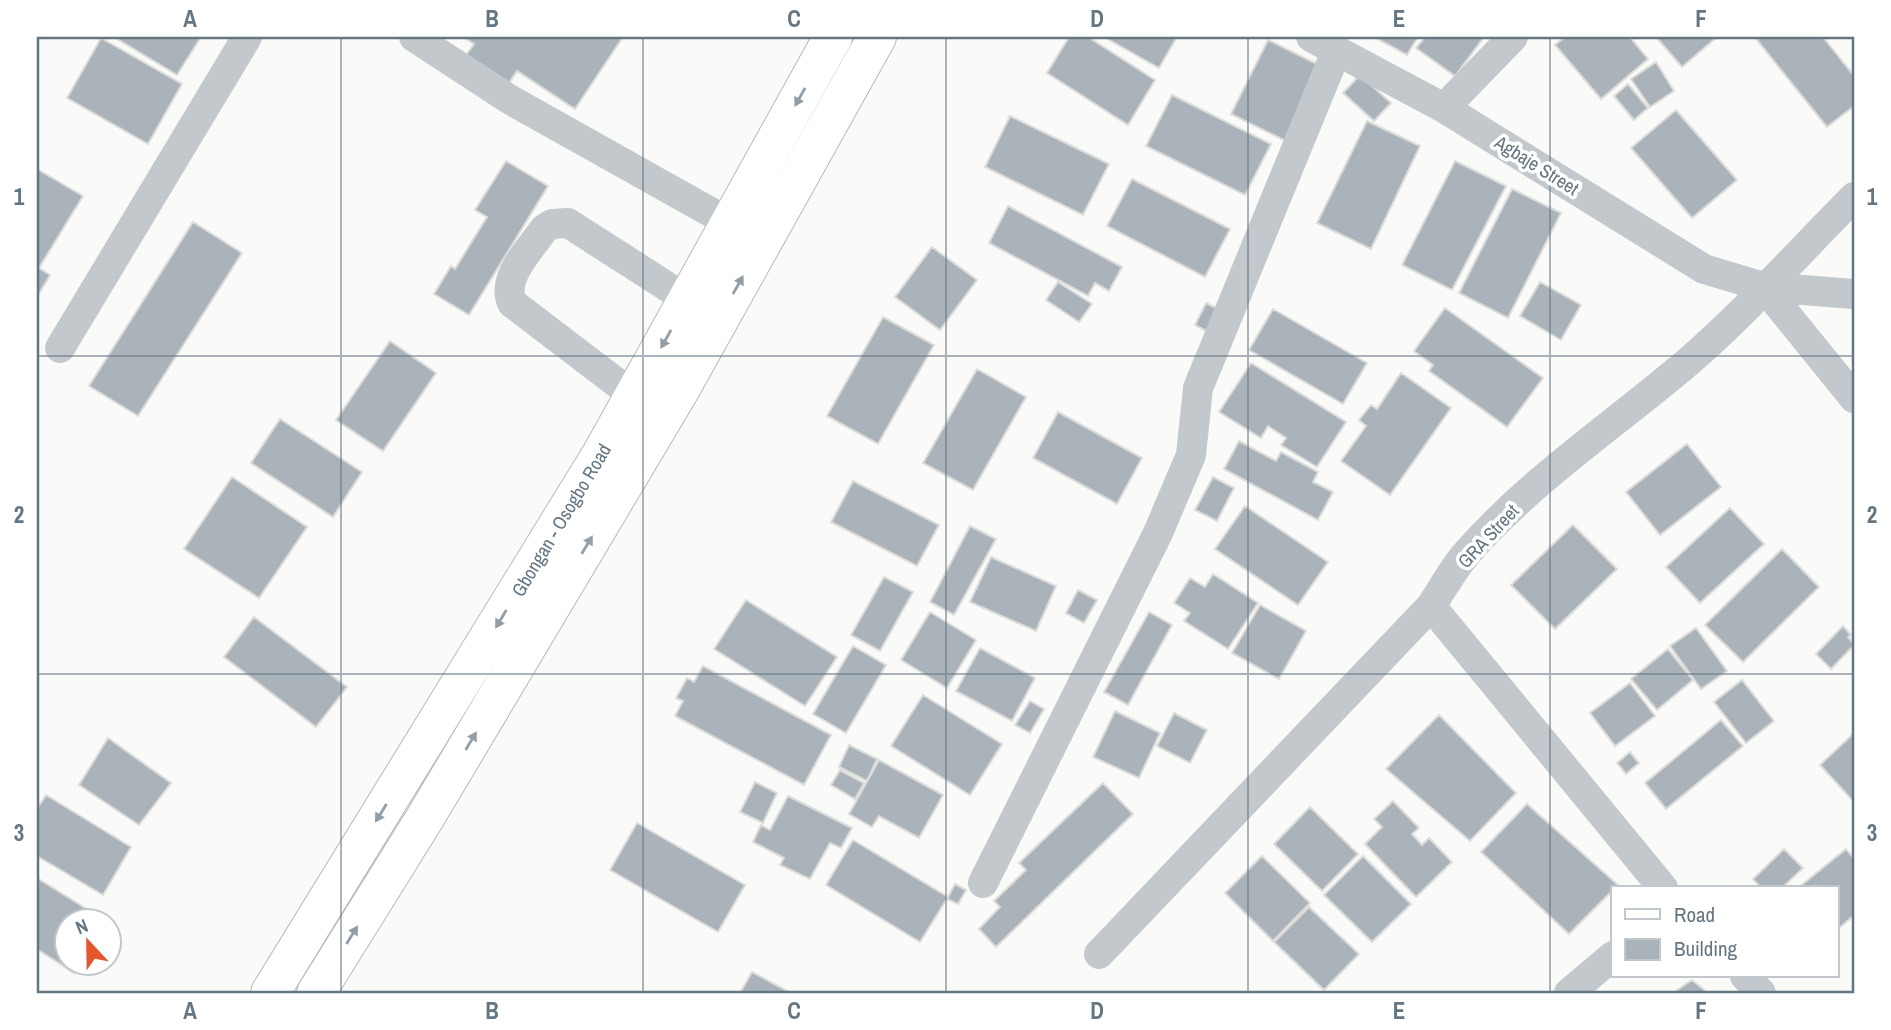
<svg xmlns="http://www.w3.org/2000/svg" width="1891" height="1030" font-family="'Archivo Narrow',sans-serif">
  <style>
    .building { fill: #aab3b9; stroke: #dcdcda; stroke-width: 2 }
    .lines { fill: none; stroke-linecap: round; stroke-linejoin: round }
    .major-casing { stroke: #b5babe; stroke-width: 40 }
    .minor { stroke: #c3c8cc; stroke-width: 30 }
    .major { stroke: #fff; stroke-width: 38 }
    .oneway { fill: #939fa8 }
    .grid { fill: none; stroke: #657683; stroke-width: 2; stroke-opacity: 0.55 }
    .labels { text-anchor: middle; stroke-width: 7; stroke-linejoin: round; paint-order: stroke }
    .street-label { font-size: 19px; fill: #657683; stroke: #fff }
    .neatline { fill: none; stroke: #657683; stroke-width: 2.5 }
    .grid-label { font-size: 23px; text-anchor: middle; font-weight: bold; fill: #657683 }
  </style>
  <rect width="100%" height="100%" fill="#fafaf8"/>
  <path class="building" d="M 114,37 L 201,37 L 177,75 Z
    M 463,37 L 623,37 L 575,109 L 517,71 L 509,83 L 466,55 L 474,44 Z
    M 1069,37 L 1088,37 L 1155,80 L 1128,125 L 1047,73 Z
    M 1104,37 L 1177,37 L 1159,68 Z
    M 1374,37 L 1418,37 L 1407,55 Z
    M 1425,37 L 1484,37 L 1455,76 L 1416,48 Z
    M 1565,37 L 1630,37 L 1648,59 L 1601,99 L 1555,45 Z
    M 1656,37 L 1717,37 L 1682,67 Z
    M 1761,37 L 1823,37 L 1854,76 L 1854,106 L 1827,127 L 1757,40 Z
    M 101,38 L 182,84 L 148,144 L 67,98 Z
    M 1268,40 L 1327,69 L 1290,143 L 1231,114 Z
    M 1656,62 L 1674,91 L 1650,107 L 1631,79 Z
    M 1360,75 L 1391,103 L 1374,121 L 1343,93 Z
    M 1628,84 L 1648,108 L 1634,120 L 1614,96 Z
    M 1172,95 L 1271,144 L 1245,195 L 1146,146 Z
    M 1676,110 L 1737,180 L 1692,218 L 1631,148 Z
    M 1010,116 L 1109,164 L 1083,215 L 985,167 Z
    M 1367,121 L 1420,146 L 1371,249 L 1317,223 Z
    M 506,161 L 548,186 L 469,315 L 434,294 L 451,266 L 455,269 L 487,217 L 475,210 Z
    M 1455,161 L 1506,186 L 1452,290 L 1402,265 Z
    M 37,169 L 83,196 L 39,268 L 50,275 L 37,297 Z
    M 1132,179 L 1230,229 L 1205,277 L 1107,226 Z
    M 1512,189 L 1561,213 L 1508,318 L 1459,293 Z
    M 1008,206 L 1122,267 L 1109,291 L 1095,283 L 1088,296 L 989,243 Z
    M 193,222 L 242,253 L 138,416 L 89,386 Z
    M 932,247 L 977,280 L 940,330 L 895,297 Z
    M 1058,282 L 1092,304 L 1079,322 L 1046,300 Z
    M 1540,282 L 1581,305 L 1561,340 L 1520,316 Z
    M 1206,303 L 1222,311 L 1210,333 L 1195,325 Z
    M 1445,308 L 1543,378 L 1507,427 L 1429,371 L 1433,365 L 1414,351 Z
    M 1273,309 L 1367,363 L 1343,404 L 1249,350 Z
    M 883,317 L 934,345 L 878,444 L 827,416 Z
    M 390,341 L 436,373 L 383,451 L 336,420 Z
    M 1251,363 L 1346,422 L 1317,467 L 1281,445 L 1286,438 L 1268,426 L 1261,438 L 1219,412 Z
    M 977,369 L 1026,397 L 973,490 L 923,463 Z
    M 1401,373 L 1451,408 L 1390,495 L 1341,461 L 1366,426 L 1359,420 L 1371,405 L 1377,409 Z
    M 1058,412 L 1142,458 L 1117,504 L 1033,458 Z
    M 280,419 L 362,472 L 333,517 L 251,463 Z
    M 1239,441 L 1276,461 L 1281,452 L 1318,472 L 1313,482 L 1333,492 L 1318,520 L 1224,469 Z
    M 1687,444 L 1721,487 L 1660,535 L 1626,492 Z
    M 232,477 L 307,527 L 259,598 L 184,549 Z
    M 1213,477 L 1234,488 L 1217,521 L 1195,510 Z
    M 853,481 L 939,525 L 917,566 L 831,522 Z
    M 1245,506 L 1328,562 L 1298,605 L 1215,549 Z
    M 1730,508 L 1764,544 L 1700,603 L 1666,567 Z
    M 1573,525 L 1617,569 L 1555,629 L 1511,585 Z
    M 970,526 L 996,539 L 954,615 L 930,602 Z
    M 1782,549 L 1819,587 L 1743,662 L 1705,625 Z
    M 991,557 L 1056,586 L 1036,631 L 970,602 Z
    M 1213,574 L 1258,603 L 1228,649 L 1184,621 L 1190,613 L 1174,603 L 1190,578 L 1205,587 Z
    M 884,577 L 913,592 L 880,651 L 851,635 Z
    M 1078,590 L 1097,600 L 1084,623 L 1066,613 Z
    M 746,600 L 837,657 L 805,706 L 714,649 Z
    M 1260,605 L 1306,631 L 1279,679 L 1232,653 Z
    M 930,612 L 976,640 L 947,688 L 901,660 Z
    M 1149,612 L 1172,625 L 1128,705 L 1104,692 Z
    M 254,617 L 347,687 L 316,727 L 224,657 Z
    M 1843,626 L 1851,635 L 1848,637 L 1854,645 L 1831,669 L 1816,654 Z
    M 1696,628 L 1727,671 L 1701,689 L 1670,646 Z
    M 853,646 L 886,665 L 846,733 L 813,714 Z
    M 980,648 L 1035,678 L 1012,721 L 956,691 Z
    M 1668,649 L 1693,680 L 1657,710 L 1631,679 Z
    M 703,666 L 831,735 L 804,785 L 675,716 L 683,701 L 676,698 L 687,678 L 694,682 Z
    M 1742,680 L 1774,721 L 1746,743 L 1714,702 Z
    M 1630,683 L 1655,716 L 1615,746 L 1590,713 Z
    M 923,695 L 1002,744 L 970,795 L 891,746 Z
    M 1030,701 L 1044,709 L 1030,733 L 1015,725 Z
    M 1115,711 L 1160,733 L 1139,778 L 1093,757 Z
    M 1174,713 L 1207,730 L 1190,763 L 1157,746 Z
    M 1439,715 L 1516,793 L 1470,841 L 1386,769 Z
    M 1721,720 L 1743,746 L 1666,809 L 1645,783 Z
    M 1854,733 L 1854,802 L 1820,765 Z
    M 108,738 L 171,783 L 139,825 L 79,785 Z
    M 849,745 L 877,759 L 867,781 L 839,767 Z
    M 1630,752 L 1639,763 L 1626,774 L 1617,763 Z
    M 879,760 L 943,795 L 919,838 L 879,816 L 872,827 L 849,814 Z
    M 840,770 L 864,783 L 855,799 L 831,785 Z
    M 755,782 L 777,793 L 763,823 L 740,812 Z
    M 1103,783 L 1133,814 L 996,947 L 979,929 L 1000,907 L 994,901 L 1026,870 L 1019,863 Z
    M 46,795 L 131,847 L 103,895 L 37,856 L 37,809 Z
    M 788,796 L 852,828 L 841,848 L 830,843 L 810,879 L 780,865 L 784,858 L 753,842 L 761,825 L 770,830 Z
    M 1393,801 L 1419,828 L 1412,834 L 1422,845 L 1429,838 L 1452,862 L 1416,897 L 1365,844 L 1382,827 L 1374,819 Z
    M 1527,804 L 1618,885 L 1569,934 L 1481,852 Z
    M 1310,807 L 1358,854 L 1322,891 L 1274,844 Z
    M 637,823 L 745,885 L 718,932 L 610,870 Z
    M 853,840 L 948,897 L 920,942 L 826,885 Z
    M 1784,849 L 1803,868 L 1782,888 L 1761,888 L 1753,879 Z
    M 1846,849 L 1854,859 L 1854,915 L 1837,930 L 1837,888 L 1798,888 Z
    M 1262,856 L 1310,903 L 1273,941 L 1225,893 Z
    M 1363,856 L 1411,904 L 1372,942 L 1324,895 Z
    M 37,878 L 106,921 L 66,922 L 66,964 L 80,964 L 74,973 L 37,949 Z
    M 955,884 L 966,890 L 958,904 L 947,899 Z
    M 1309,907 L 1359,954 L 1324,990 L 1274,942 Z
    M 752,972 L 791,993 L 740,993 Z
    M 1692,980 L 1708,993 L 1673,993 Z"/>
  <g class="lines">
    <defs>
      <path id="major" d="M 270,993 L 602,453 L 833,37
        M 316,993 L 425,818 L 680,390 L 877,37"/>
    </defs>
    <use href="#major" class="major-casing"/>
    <path class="minor" d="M 414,37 L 509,99 L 730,223
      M 1311,37 L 1444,108 L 1704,269 L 1764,287 L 1854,294
      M 1444,108 L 1513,37
      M 1764,287 L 1854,398
      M 60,348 L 247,37
      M 634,396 L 512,303 C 501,277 530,250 544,229 L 552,224 L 568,223 L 688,300
      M 1431,606 L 1663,888
      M 983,883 L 1158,533 L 1191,455 L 1198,388 L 1336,52
      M 1099,954 L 1431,606 C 1443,588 1453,569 1467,553 C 1531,480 1614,425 1688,362 C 1747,311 1799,252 1854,197
      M 1745,976 L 1761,993
      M 1569,993 L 1613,956"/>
    <use href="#major" class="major"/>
  </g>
  <defs><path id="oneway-solid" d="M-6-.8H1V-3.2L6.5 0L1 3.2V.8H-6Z" transform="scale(1.75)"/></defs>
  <g class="oneway">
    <use href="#oneway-solid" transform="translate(800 97) rotate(119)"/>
    <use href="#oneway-solid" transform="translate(738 285) rotate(-61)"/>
    <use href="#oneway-solid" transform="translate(666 339) rotate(119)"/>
    <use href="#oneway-solid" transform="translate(587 545) rotate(-59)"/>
    <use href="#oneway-solid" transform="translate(501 619) rotate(121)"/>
    <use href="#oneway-solid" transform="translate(471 741) rotate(-59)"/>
    <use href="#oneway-solid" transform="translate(381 813) rotate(122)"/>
    <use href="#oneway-solid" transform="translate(352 935) rotate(-58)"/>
  </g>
  <path class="grid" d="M 341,37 L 341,993M 643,37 L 643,993M 946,37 L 946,993M 1248,37 L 1248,993M 1550,37 L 1550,993M 37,356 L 1854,356M 37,674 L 1854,674"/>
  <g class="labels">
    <g class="street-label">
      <text transform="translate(1537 165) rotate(32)" y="7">Agbaje Street</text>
      <text transform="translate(561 520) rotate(-59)" y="7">Gbongan - Osogbo Road</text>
      <text transform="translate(1488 536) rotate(-47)" y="7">GRA Street</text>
    </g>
  </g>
  <rect width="1891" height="1030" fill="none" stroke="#ffffff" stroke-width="77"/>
  <rect x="1611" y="886" width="228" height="91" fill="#ffffff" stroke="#c1c8cd" stroke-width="2"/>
  <rect x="1625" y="909" width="35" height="10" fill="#ffffff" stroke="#c1c8cd" stroke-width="2"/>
  <text x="1674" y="922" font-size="21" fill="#657683">Road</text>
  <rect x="1625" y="939" width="35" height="21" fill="#aab3b9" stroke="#c1c8cd" stroke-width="2"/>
  <text x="1674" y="956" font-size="21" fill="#657683">Building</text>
  <g transform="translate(88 942) rotate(338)"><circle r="33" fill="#ffffff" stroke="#c1c8cd" stroke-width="2"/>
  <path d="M0-5L12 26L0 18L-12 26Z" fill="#e4572e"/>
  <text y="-10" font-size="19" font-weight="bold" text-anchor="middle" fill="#657683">N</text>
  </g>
  <rect x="38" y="38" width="1815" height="954" class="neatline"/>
  <g class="grid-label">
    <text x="190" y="27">A</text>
    <text x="492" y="27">B</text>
    <text x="794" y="27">C</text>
    <text x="1097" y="27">D</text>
    <text x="1399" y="27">E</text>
    <text x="1701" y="27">F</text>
    <text x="19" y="205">1</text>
    <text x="1872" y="205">1</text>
    <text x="19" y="523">2</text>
    <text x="1872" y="523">2</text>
    <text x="19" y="841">3</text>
    <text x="1872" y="841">3</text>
    <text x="190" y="1019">A</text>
    <text x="492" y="1019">B</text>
    <text x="794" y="1019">C</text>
    <text x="1097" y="1019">D</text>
    <text x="1399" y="1019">E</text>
    <text x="1701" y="1019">F</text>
  </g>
</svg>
